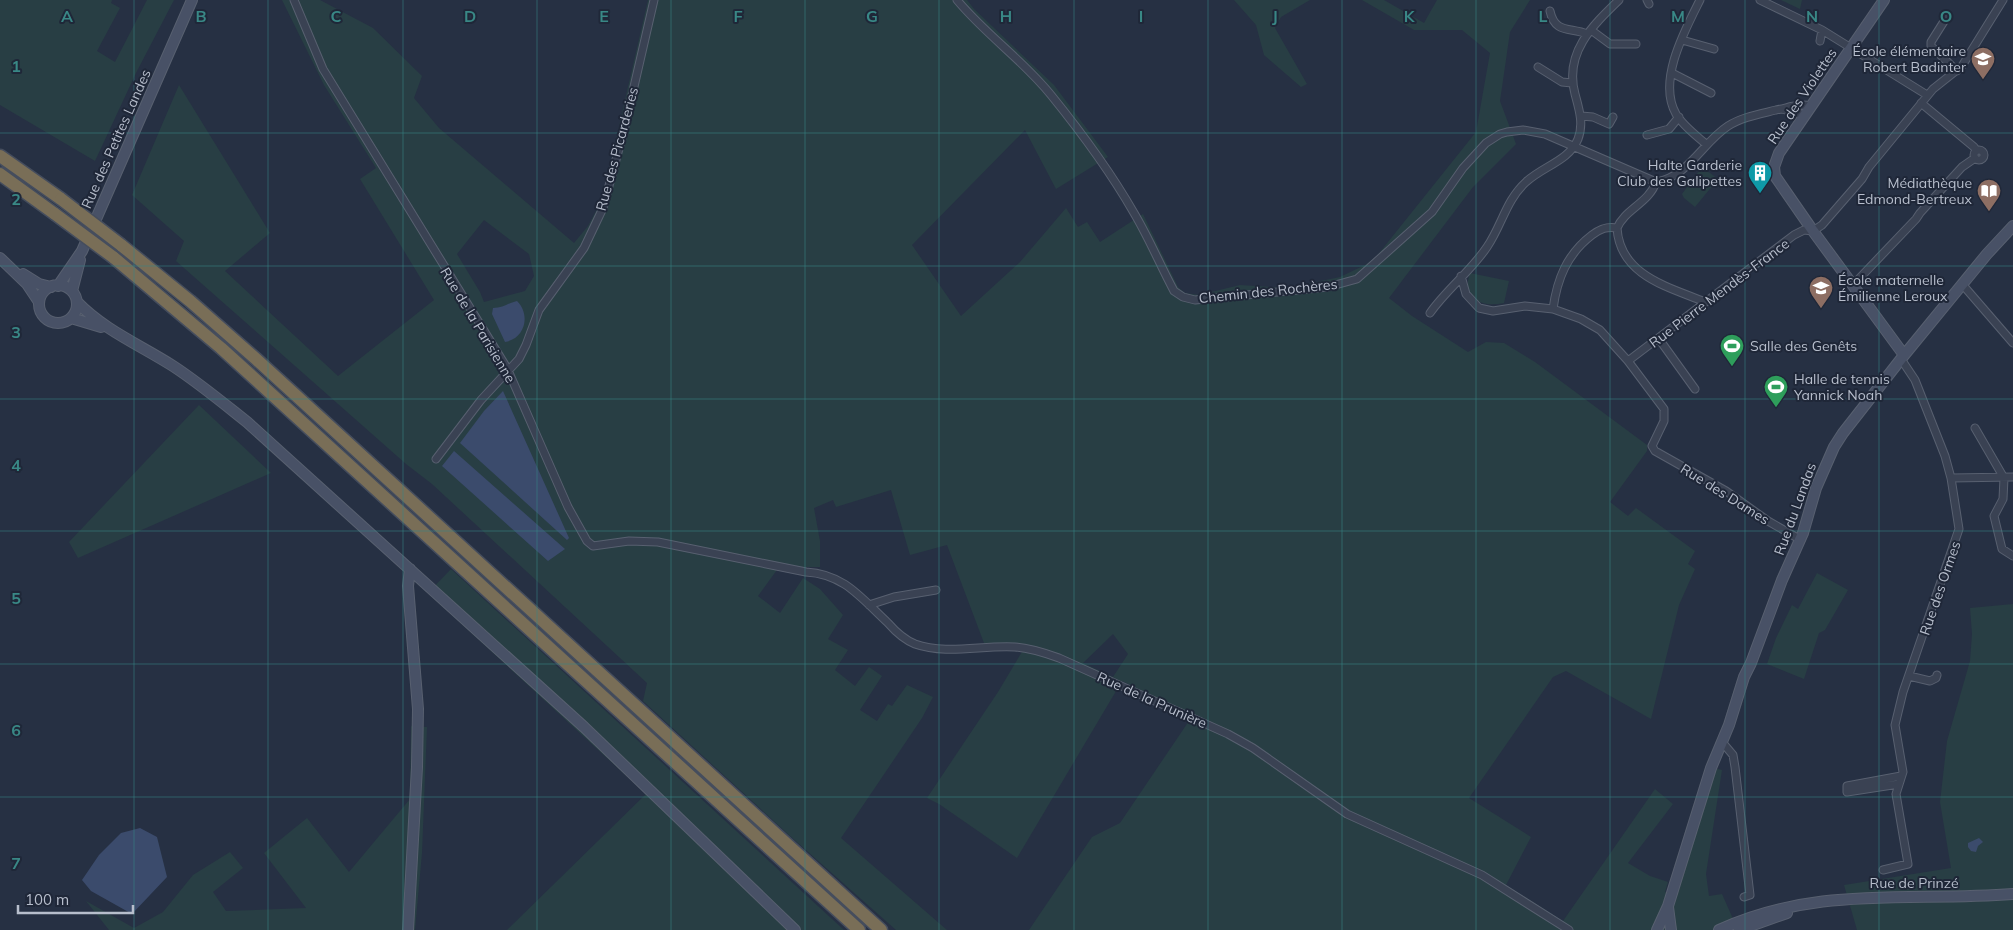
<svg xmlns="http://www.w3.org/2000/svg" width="2013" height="930" font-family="Mulish,sans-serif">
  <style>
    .green { fill: #283e44; fill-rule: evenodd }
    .water { fill: #3b4b6c }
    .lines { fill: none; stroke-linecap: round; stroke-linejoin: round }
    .street-casing { stroke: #586070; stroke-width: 9 }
    .secondary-casing { stroke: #586070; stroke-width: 12 }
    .highway-casing { stroke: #454d5d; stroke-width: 15 }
    .street { stroke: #3a4253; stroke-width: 7 }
    .secondary { stroke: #485166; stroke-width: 10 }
    .highway { stroke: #796e57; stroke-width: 12 }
    .highway-bridge-casing { stroke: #454d5d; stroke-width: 15; stroke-linecap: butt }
    .highway-bridge { stroke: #796e57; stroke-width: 12 }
    .grid { fill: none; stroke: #398886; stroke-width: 1; stroke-opacity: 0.55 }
    .labels { text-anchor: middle; stroke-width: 4; stroke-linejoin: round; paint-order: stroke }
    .poi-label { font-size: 14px; fill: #b7becc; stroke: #1f2738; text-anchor: end }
    .street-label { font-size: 14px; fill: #b7becc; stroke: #1f2738 }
    .grid-label { font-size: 16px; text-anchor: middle; font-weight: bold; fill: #398886; stroke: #1f2738; stroke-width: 4; stroke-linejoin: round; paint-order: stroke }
  </style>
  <rect width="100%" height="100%" fill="#263043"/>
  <path class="green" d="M 0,0 L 112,0 L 111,3 L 120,8 L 97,51 L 115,62 L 147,0 L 174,0 L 136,73 L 95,161 L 0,105 Z
    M 282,0 L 320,0 L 373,28 L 422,76 L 414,98 L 439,128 L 574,243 L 588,226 L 602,200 L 648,0 L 967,0 L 974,9 L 1054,85 L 1108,157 L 1056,189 L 1025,130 L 912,245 L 961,316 L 1020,262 L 1066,208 L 1078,227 L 1087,222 L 1100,242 L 1143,214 L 1178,287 L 1185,293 L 1199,295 L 1240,285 L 1287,288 L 1340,277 L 1365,265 L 1376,257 L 1476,132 L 1490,53 L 1462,30 L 1414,30 L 1362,0 L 1384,0 L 1424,23 L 1437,0 L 1530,0 L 1510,32 L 1500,101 L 1516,144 L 1473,187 L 1389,298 L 1412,316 L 1468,352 L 1486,342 L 1504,343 L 1535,362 L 1647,445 L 1647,451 L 1610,502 L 1628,516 L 1636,508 L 1695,551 L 1688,564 L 1695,569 L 1679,605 L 1651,719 L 1566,671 L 1553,677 L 1469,798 L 1531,837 L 1506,885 L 1563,921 L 1655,789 L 1673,804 L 1628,863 L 1650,876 L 1668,882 L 1665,892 L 1678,892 L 1714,768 L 1722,770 L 1706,874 L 1709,896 L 1722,894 L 1738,930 L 1029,930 L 1092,837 L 1120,823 L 1193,715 L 1122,681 L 1017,858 L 939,804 L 927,798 L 998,692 L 1026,645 L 984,643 L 947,545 L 910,555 L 891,490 L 836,507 L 833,500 L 814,508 L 820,541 L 820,567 L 801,567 L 782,563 L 758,596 L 780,613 L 803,578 L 820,589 L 843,615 L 828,639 L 848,650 L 835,670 L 855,686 L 869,667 L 882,676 L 860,710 L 877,721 L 888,704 L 892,706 L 907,685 L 933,697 L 922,718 L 841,838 L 947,930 L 896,930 L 790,836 L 643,701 L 647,683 L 432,484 L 406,464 L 176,261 L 184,241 L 132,195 L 179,85 L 270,233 L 225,271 L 338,376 L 434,300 L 360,179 L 376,168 L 324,85 ZM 484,220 L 529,254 L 534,276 L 525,291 L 484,302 L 480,292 L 457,254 ZM 1113,634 L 1128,654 L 1113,677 L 1083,663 Z
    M 1234,0 L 1310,0 L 1281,17 L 1275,28 L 1307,84 L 1301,87 L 1264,55 L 1256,25 Z
    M 1781,0 L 1802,0 L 1800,9 Z
    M 1702,167 L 1718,179 L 1695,207 L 1684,198 L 1682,194 Z
    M 1470,273 L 1509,281 L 1504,303 C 1482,308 1461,299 1470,273 Z
    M 199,405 L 271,473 L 78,558 L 69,542 Z
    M 451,569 L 844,930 L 507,930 L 646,794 L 428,593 Z
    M 1817,573 L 1848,590 L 1825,630 L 1819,633 L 1804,679 L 1767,664 L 1776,638 L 1792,605 L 1798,609 Z
    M 2013,604 L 2013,930 L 1857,930 L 1844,885 L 1951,868 L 1940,802 L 1947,741 L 1970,661 L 1972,634 L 1970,608 Z
    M 411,726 L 427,727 L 422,853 L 415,930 L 109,930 L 86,901 L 134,928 L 163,912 L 193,875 L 230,852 L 243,868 L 213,892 L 226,911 L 306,908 L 264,853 L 307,818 L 349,872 L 410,799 Z"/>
  <path class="water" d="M 517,301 C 531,315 525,339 505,342 L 492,314 L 493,308 C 503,308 508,303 517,301 Z
    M 503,391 L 569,538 L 567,540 L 460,443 L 484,411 Z
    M 454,451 L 565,549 L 548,561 L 442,466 Z
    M 140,828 L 157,837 L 167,877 L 132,914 L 91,891 L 82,880 L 99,855 L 121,833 Z
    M 1979,838 L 1983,842 L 1978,846 L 1976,852 L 1971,851 L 1968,847 L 1968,843 Z"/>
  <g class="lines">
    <defs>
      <path id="street" d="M 294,0 L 323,69 L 507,368 L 568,507 L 587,541 L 593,546 L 629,541 L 658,542 L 806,572 C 844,574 861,598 888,623 C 895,631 905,640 915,644 C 946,655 982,645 1015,647 C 1030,648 1045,653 1059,658 L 1228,734 L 1253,748 L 1347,814 L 1482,875 L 1569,930
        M 957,0 C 986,35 1023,60 1051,95 C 1081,132 1110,171 1134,213 C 1149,238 1160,265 1174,291 L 1183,297 L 1195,300 L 1328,287 L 1357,279 L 1432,212 L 1463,168 L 1486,143 L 1500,134 L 1507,132 L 1523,130 L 1545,134 L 1656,182 C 1688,177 1703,142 1728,126 C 1742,117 1760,114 1776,110 C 1788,108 1799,103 1810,106
        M 1647,0 L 1649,4
        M 1700,0 C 1685,30 1657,81 1676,114 C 1683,126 1697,136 1707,145
        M 1760,0 L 1822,30 L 1927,95
        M 1550,11 C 1555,34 1570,27 1587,34
        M 1948,15 L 1931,42 L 1931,46 L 1957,71
        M 1591,30 L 1610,44 L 1636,44
        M 1682,40 L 1714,49
        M 1820,41 L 1822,30
        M 1538,67 L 1562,82 L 1572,83
        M 1672,73 L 1711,93
        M 1921,103 L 1974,147 L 1976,150
        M 1782,109 L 1804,115
        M 1581,116 L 1593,117 L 1609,124 L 1613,117
        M 1647,135 L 1669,129 L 1679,117
        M1974 155a5 5 0 1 1 10 0a5 5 0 1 1-10 0Z
        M 1617,228 C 1620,276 1669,287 1705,302
        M 1461,276 L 1466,294 L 1479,308 L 1493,311 L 1525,306 L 1553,309 L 1581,319 L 1600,330 L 1628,361 L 1664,409 L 1664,421 L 1652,446 L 1655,451 L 1726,491 L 1768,521 L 1801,540
        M 1962,284 L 2013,343
        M 1853,285 L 1916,219 L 1920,213 L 1962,167 L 1975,158
        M 1553,309 C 1557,279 1567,254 1592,235 C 1600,229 1607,226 1617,228 C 1625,209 1649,203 1656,182
        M 1430,313 C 1447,289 1471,271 1487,247 C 1502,225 1506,200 1526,182 C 1543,166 1569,161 1578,139 C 1584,124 1579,109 1575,94 C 1564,53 1592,26 1619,0
        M 1659,339 L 1695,389
        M 1628,361 L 1794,235 L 1804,230 L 1813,231 L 1822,225 L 1862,179 L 1869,167 L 1933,89 L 1962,66 L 2003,0
        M 1975,428 L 2004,478
        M 436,459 L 481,400 L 519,359 L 526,345 L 539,310 L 584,248 L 603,208 L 624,130 L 654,0
        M 1951,478 L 2013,477
        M 2004,478 L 2003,499 L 1994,516 L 2002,549 L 2013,556
        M 869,605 L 894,597 L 936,590
        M 1909,676 L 1930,681 L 1936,678 L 1937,675
        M 1722,742 L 1733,755 L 1735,767 L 1750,895 L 1744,897
        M 1899,784 L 1847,792 L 1847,786 L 1901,776
        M 1883,870 L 1908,864 L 1896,794 L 1903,772 L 1895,725 L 1903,692 L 1959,529 L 1951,478 L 1945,456 L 1915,380 L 1901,359"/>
      <path id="secondary" d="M 1884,0 L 1779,153 L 1774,167 L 1775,176 L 1813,231 L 1904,355
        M 0,258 L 27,284 L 39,302
        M 23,274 L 39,284 L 51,287
        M39 304a19 19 0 1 1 38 0a19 19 0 1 1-38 0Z
        M 58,286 L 82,251 L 192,0
        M 72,291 L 80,260
        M 77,302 C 104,330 140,345 173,366 C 199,383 223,403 247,422 L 584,727 L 795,930
        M 71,318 L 101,327
        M 1668,907 L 1671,930
        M 408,930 L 417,767 L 418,709 L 408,586 L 410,569
        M 1657,930 L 1668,906 L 1711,768 L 1729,725 L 1744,677 L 1751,663 L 1782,580 L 1803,533 L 1816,488 L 1834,447 L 1843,433 L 1901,359 L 1987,254 L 2013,226
        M 1719,930 C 1817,885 1910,902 2013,894
        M 1739,930 L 1787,913"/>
      <path id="highway" d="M 0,156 L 61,199
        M 0,174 L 55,214
        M 121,245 L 190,301 L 256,359 L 881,930
        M 113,257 L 221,348 L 859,930"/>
    </defs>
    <use href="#street" class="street-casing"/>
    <use href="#secondary" class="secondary-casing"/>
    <use href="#highway" class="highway-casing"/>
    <use href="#street" class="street"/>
    <use href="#secondary" class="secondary"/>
    <use href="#highway" class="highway"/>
    <defs>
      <path id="highway-bridge" d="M 61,199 L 121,245
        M 55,214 L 113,257"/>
    </defs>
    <use href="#highway-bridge" class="highway-bridge-casing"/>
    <use href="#highway-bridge" class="highway-bridge"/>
  </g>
  <path class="grid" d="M 134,0 L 134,930M 268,0 L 268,930M 403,0 L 403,930M 537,0 L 537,930M 671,0 L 671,930M 805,0 L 805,930M 939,0 L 939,930M 1074,0 L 1074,930M 1208,0 L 1208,930M 1342,0 L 1342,930M 1476,0 L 1476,930M 1610,0 L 1610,930M 1745,0 L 1745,930M 1879,0 L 1879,930M 0,133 L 2013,133M 0,266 L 2013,266M 0,399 L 2013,399M 0,531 L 2013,531M 0,664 L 2013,664M 0,797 L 2013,797"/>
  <defs>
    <symbol id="school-pin" viewBox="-11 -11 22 30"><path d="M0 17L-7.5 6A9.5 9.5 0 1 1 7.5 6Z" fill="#8d6e63" stroke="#1f2738"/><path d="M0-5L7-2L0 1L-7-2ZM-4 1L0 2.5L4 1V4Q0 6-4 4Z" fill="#fff"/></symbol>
    <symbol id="building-pin" viewBox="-11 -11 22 30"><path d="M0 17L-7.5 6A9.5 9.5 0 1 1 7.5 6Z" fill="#0f9aa8" stroke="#1f2738"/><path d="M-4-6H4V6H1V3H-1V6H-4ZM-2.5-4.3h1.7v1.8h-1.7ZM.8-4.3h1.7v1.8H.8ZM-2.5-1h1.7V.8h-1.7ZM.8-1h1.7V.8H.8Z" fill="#fff"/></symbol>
    <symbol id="library-pin" viewBox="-11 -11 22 30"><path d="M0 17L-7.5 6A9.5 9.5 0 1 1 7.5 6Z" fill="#8d6e63" stroke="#1f2738"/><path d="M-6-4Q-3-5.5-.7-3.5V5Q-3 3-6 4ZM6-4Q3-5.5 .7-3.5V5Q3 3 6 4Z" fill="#fff"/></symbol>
    <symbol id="stadium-pin" viewBox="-11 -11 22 30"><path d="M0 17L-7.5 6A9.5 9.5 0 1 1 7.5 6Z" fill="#2e9e5b" stroke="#1f2738"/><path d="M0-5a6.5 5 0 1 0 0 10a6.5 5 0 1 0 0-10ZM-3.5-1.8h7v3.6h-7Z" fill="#fff"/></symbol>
  </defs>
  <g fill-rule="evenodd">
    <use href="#school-pin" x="1969" y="45" width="28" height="38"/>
    <use href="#building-pin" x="1746" y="159" width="28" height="38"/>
    <use href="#library-pin" x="1975" y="177" width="28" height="38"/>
    <use href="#school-pin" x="1807" y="274" width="28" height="38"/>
    <use href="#stadium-pin" x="1718" y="332" width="28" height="38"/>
    <use href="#stadium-pin" x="1762" y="373" width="28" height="38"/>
  </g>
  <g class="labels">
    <g class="poi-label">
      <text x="1966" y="56">École élémentaire<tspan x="1966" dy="16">Robert Badinter</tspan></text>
      <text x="1742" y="170">Halte Garderie<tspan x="1742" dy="16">Club des Galipettes</tspan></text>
      <text x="1972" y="188">Médiathèque<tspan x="1972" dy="16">Edmond-Bertreux</tspan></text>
      <text x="1838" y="285" text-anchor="start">École maternelle<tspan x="1838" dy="16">Émilienne Leroux</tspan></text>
      <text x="1750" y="351" text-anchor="start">Salle des Genêts</text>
      <text x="1794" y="384" text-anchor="start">Halle de tennis<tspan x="1794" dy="16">Yannick Noah</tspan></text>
    </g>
    <g class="street-label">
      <text transform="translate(1802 96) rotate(-56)" y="5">Rue des Violettes</text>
      <text transform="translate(116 139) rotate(-66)" y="5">Rue des Petites Landes</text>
      <text transform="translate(617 149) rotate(-75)" y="5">Rue des Picarderies</text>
      <text transform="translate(1268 291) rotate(-6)" y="5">Chemin des Rochères</text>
      <text transform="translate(1719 293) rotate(-37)" y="5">Rue Pierre Mendès-France</text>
      <text transform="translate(478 325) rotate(59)" y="5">Rue de la Parisienne</text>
      <text transform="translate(1725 494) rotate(32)" y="5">Rue des Dames</text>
      <text transform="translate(1795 509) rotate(-70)" y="5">Rue du Landas</text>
      <text transform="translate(1940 588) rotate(-71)" y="5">Rue des Ormes</text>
      <text transform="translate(1152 700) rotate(24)" y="5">Rue de la Prunière</text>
      <text x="1914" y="888">Rue de Prinzé</text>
    </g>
  </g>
  <g class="grid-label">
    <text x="67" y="22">A</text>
    <text x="201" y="22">B</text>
    <text x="336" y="22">C</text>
    <text x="470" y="22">D</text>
    <text x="604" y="22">E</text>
    <text x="738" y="22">F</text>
    <text x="872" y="22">G</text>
    <text x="1006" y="22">H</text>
    <text x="1141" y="22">I</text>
    <text x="1275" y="22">J</text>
    <text x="1409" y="22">K</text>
    <text x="1543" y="22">L</text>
    <text x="1678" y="22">M</text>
    <text x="1812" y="22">N</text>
    <text x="1946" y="22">O</text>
    <text x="16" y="72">1</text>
    <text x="16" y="205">2</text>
    <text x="16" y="338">3</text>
    <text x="16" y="471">4</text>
    <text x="16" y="604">5</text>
    <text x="16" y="736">6</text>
    <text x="16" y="869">7</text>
  </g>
  <path d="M18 905v8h115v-8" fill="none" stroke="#b7becc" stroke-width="2.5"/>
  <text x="25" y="905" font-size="15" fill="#b7becc" stroke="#1f2738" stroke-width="4" paint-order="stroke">100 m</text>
</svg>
